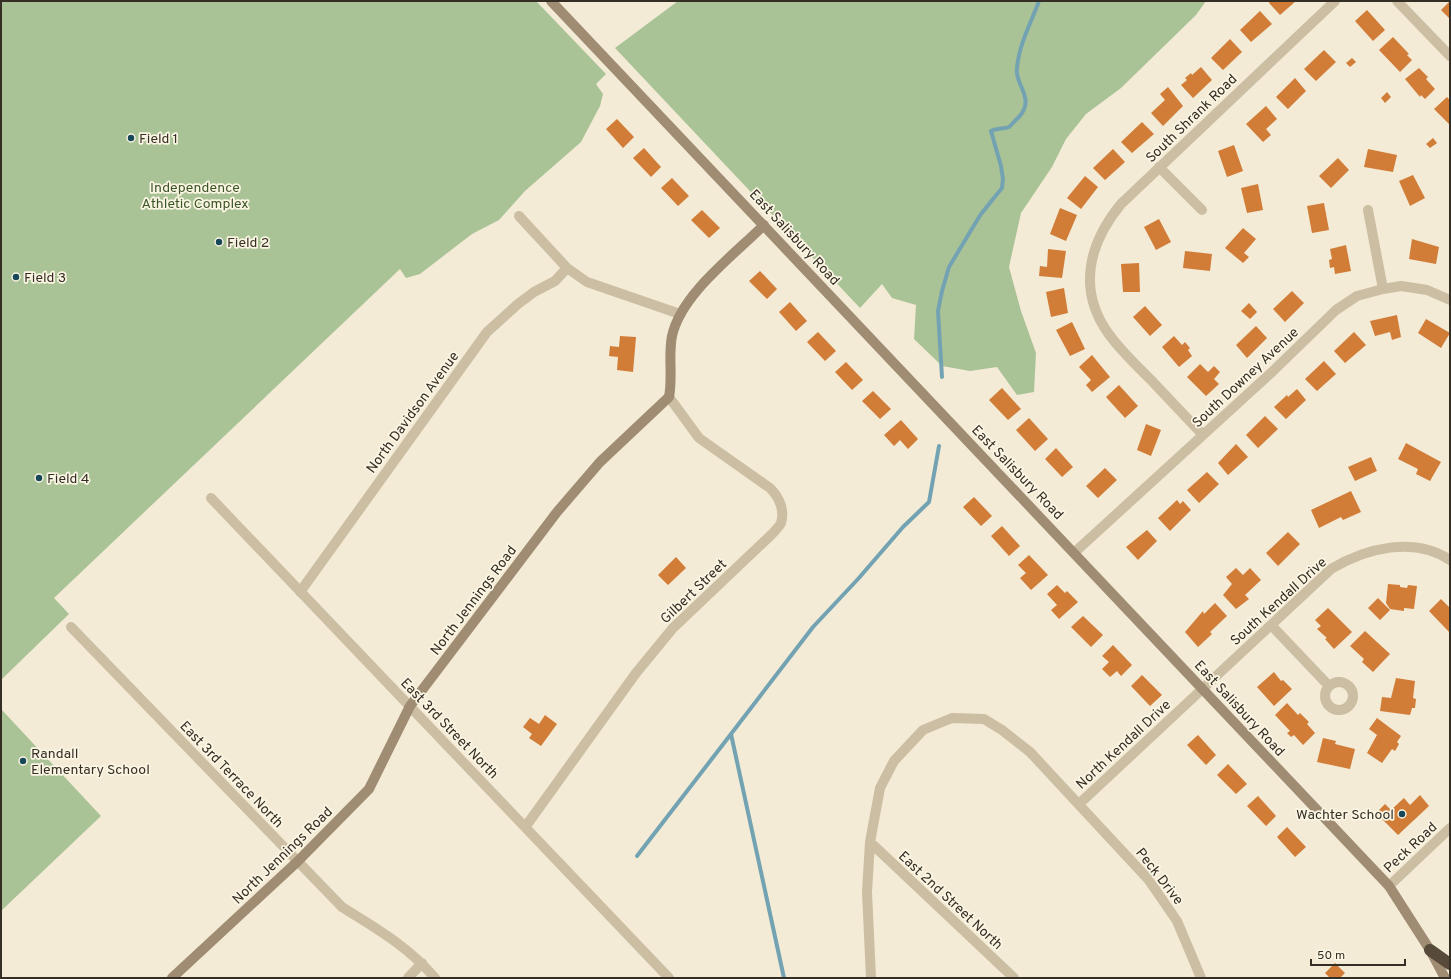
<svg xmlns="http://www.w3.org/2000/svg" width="1451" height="979" font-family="Overpass,sans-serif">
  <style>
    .green { fill: #aac396 }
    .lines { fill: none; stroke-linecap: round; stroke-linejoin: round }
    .stream { stroke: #73a3b2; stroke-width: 4 }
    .building { fill: #d17c37 }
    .street { stroke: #ccbea2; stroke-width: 10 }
    .secondary { stroke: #9f8c73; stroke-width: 10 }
    .highway { stroke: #574a3b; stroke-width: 12 }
    .poi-dot { fill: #17485a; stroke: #fbf5e3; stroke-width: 1.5 }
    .labels { text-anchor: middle; stroke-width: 3.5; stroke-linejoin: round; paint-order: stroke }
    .street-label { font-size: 14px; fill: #352e25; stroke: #fbf5e3 }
    .poi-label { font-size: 14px; fill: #352e25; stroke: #fbf5e3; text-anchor: start }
    .park-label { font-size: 14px; fill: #3b5627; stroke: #fbf5e3 }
  </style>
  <rect width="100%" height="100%" fill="#f3ebd6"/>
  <path class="green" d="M 1,1 L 536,1 L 606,74 L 596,84 L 603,94 L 600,106 L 581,142 L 525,191 L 499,220 L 472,234 L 420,274 L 406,278 L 400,269 L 54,598 L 69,614 L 1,680 Z
    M 678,1 L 1206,1 L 1196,15 L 1121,88 L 1086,114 L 1066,139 L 1052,167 L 1021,213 L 1009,267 L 1021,311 L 1036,353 L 1034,392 L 1017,395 L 997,367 L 970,371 L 942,366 L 914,339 L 916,305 L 892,298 L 882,284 L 860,308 L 615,48 Z
    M 1,709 L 101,816 L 1,911 Z"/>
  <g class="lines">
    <path class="stream" d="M 942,377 L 938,311 L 942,291 L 949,267 L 970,232 L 981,214 L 1002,188 L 1003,179 L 1001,166 L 991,131 C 997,128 1004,129 1009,127 C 1012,125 1015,120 1018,118 C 1037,98 1014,85 1017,68 C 1019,44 1031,23 1039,1
      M 637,856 L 731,734
      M 784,978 L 731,734 L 813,627 L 858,579 L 903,527 L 929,502 L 939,446"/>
  </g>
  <path class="building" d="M 1270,1 L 1296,1 L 1280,15 L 1269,3 Z
    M 1450,1 L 1450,19 L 1441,10 Z
    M 1367,10 L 1385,30 L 1373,41 L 1355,21 Z
    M 1260,11 L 1272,24 L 1251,42 L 1240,30 Z
    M 1393,37 L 1409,54 L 1407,55 L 1412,60 L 1400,72 L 1379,50 Z
    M 1230,39 L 1242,52 L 1223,70 L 1211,58 Z
    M 1324,50 L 1336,62 L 1316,81 L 1304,69 Z
    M 1352,58 L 1356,62 L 1350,67 L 1346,63 Z
    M 1201,67 L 1212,80 L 1193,98 L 1181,85 L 1187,80 L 1185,78 L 1191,73 L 1192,75 Z
    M 1419,68 L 1428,77 L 1426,79 L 1435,89 L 1425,99 L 1421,95 L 1420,97 L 1405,79 Z
    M 1295,78 L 1306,91 L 1288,109 L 1276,97 Z
    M 1168,87 L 1183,106 L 1163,126 L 1151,113 L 1165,100 L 1160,94 Z
    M 1387,92 L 1391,97 L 1385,103 L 1381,98 Z
    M 1447,97 L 1450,100 L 1450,125 L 1434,109 Z
    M 1266,106 L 1277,119 L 1266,129 L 1271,135 L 1263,142 L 1246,124 Z
    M 617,119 L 634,137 L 623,148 L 606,129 Z
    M 1142,122 L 1154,134 L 1132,153 L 1121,142 Z
    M 1433,138 L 1437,143 L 1430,148 L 1426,144 Z
    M 1234,145 L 1243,171 L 1227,177 L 1218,151 Z
    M 644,148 L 661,167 L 651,177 L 633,158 Z
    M 1113,149 L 1125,162 L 1105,180 L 1093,168 Z
    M 1368,149 L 1397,155 L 1393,172 L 1364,167 Z
    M 1338,158 L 1349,170 L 1331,188 L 1319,176 Z
    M 1413,175 L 1425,198 L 1410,206 L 1399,181 Z
    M 1085,176 L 1098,187 L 1081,209 L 1067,198 Z
    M 672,178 L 689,196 L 678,206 L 661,188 Z
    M 1258,184 L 1263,210 L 1247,213 L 1241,188 Z
    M 1324,203 L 1329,230 L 1312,233 L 1307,206 Z
    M 1060,208 L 1077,215 L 1066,241 L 1050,234 Z
    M 702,210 L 720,228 L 709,238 L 691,220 Z
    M 1159,219 L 1171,242 L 1156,250 L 1144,227 Z
    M 1243,228 L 1256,239 L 1244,253 L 1249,257 L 1243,263 L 1225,248 Z
    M 1412,239 L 1439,247 L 1436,264 L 1409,259 Z
    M 1346,245 L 1351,271 L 1335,274 L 1334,267 L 1330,268 L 1329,260 L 1332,259 L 1330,249 Z
    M 1048,249 L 1066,251 L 1062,278 L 1039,276 L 1040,266 L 1047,267 Z
    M 1185,251 L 1212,254 L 1210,271 L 1183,268 Z
    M 1139,263 L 1140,292 L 1123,292 L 1121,264 Z
    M 760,271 L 777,289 L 767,299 L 749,281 Z
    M 1064,288 L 1068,313 L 1051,317 L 1046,292 Z
    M 1292,291 L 1304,303 L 1285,322 L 1273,309 Z
    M 790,302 L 807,321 L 796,331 L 779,312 Z
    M 1249,303 L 1257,312 L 1250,319 L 1241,311 Z
    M 1145,306 L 1162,325 L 1150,336 L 1133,317 Z
    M 1397,315 L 1401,337 L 1392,340 L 1390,332 L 1375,336 L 1370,321 Z
    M 1426,319 L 1450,333 L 1441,348 L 1418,333 Z
    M 1072,322 L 1085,349 L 1070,356 L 1056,330 Z
    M 1256,326 L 1267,338 L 1247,358 L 1236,345 Z
    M 818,332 L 836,351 L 825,361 L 807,342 Z
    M 1354,332 L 1366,345 L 1345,363 L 1334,351 Z
    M 620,336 L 636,337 L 633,372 L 617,370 L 618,357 L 609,356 L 610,346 L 619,347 Z
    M 1174,336 L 1182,345 L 1185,342 L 1190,348 L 1188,350 L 1192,356 L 1179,367 L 1162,347 Z
    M 1092,355 L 1110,377 L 1092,392 L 1086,385 L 1091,380 L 1079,367 Z
    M 1324,361 L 1336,374 L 1317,391 L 1305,379 Z
    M 846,362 L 863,380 L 852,390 L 835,372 Z
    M 1200,364 L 1208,372 L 1214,366 L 1220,372 L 1214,379 L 1219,384 L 1206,396 L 1187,377 Z
    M 1119,385 L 1138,406 L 1125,418 L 1106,397 Z
    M 1002,388 L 1021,409 L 1008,420 L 989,400 Z
    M 1297,389 L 1306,400 L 1286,419 L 1274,407 L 1287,395 L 1288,397 Z
    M 873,391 L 891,409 L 880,419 L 862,401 Z
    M 1265,416 L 1278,429 L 1258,448 L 1246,435 Z
    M 1029,418 L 1048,439 L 1035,451 L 1016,430 Z
    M 901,420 L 918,439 L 908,449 L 900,440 L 894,446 L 884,435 Z
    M 1146,424 L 1161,430 L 1151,456 L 1137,450 Z
    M 1406,443 L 1441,462 L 1430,481 L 1416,474 L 1418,469 L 1398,459 Z
    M 1236,444 L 1248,457 L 1228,475 L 1218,463 Z
    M 1056,448 L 1073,467 L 1062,477 L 1045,459 Z
    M 1371,457 L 1377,471 L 1355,481 L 1348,467 Z
    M 1105,468 L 1117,480 L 1098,498 L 1086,486 Z
    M 1207,472 L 1219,484 L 1199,503 L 1187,490 Z
    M 1351,491 L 1361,512 L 1343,520 L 1341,517 L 1319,528 L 1311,510 Z
    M 974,497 L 992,516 L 981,526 L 963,507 Z
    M 1177,500 L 1180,504 L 1183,501 L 1191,510 L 1170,531 L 1158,518 Z
    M 1002,526 L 1020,546 L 1009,556 L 991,536 Z
    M 1147,530 L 1157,541 L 1138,560 L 1126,547 Z
    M 1288,532 L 1300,544 L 1278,566 L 1266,553 Z
    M 1029,555 L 1048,575 L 1031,590 L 1020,578 L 1026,573 L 1018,565 Z
    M 676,557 L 686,568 L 668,585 L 658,575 Z
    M 1236,568 L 1243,575 L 1250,568 L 1261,580 L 1245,595 L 1249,599 L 1236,609 L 1223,595 L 1232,584 L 1226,577 Z
    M 1388,584 L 1400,585 L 1400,587 L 1407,588 L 1408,585 L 1417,586 L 1414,609 L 1404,608 L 1404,611 L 1390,609 L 1386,603 Z
    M 1057,585 L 1065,593 L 1067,591 L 1078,602 L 1059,619 L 1051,610 L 1057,605 L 1047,594 Z
    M 1378,598 L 1390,610 L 1380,620 L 1368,608 Z
    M 1441,599 L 1450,608 L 1450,633 L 1429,611 Z
    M 1215,603 L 1227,616 L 1210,632 L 1212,634 L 1198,647 L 1185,632 L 1203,611 L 1204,614 Z
    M 1328,608 L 1352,632 L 1334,649 L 1325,639 L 1327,638 L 1317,629 L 1321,626 L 1315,620 Z
    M 1083,616 L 1103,635 L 1091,647 L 1071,627 Z
    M 1365,631 L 1390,654 L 1373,672 L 1362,662 L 1364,659 L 1350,646 Z
    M 1113,645 L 1132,665 L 1121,676 L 1117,671 L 1110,677 L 1102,669 L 1109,662 L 1102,656 Z
    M 1274,672 L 1281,681 L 1283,680 L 1292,689 L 1274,706 L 1257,687 Z
    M 1142,675 L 1162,695 L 1150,706 L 1131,686 Z
    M 1396,678 L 1415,681 L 1413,698 L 1416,699 L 1415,708 L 1412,708 L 1410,715 L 1380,711 L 1382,697 L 1391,698 Z
    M 1287,703 L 1298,715 L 1300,713 L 1309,722 L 1307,724 L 1315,733 L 1303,745 L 1294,735 L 1291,737 L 1287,733 L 1290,731 L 1275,715 Z
    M 545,715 L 557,724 L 541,746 L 529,738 L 532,734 L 523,727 L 530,718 L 539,724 Z
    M 1377,718 L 1401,736 L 1397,742 L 1399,744 L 1395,751 L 1392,749 L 1382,763 L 1367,753 L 1377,735 L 1369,729 Z
    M 1198,735 L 1216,755 L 1206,765 L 1187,745 Z
    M 1323,738 L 1336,741 L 1335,744 L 1355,749 L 1350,769 L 1317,762 Z
    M 1228,764 L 1247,784 L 1236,794 L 1217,775 Z
    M 1420,795 L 1429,806 L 1398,835 L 1376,813 L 1385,804 L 1391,810 L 1404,798 L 1410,805 Z
    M 1258,796 L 1276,816 L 1266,826 L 1247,806 Z
    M 1287,827 L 1306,847 L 1295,857 L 1277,837 Z
    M 1335,963 L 1345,973 L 1340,978 L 1330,978 L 1325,973 Z"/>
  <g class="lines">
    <path class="street" d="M 1397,1 L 1450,56
      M 1159,167 L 1202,210
      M 1368,210 L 1383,289
      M 519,216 L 567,268 L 587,282 L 680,314
      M 1203,435 C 1186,417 1168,398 1151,380 C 1136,365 1120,350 1108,333 C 1077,289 1089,243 1121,204 L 1335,1
      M 211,498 L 669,978
      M 1075,552 L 1272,372 L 1336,310 L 1357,296 L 1383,289 L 1401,286 L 1427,290 L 1450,300
      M 300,592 L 487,332 L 518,304 L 534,292 L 555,281 L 567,268
      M 1271,625 L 1329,686
      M 71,627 L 342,907 C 376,928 409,947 435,978
      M1325 696a14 14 0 1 1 28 0a14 14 0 1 1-28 0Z
      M 1079,804 L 1331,569 C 1366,548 1414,536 1450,560
      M 526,826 L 636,673 L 673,628 L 771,535 C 774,532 779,527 781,523 C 785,510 779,497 770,488 L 699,438 L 669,397
      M 870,842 L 1014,978
      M 1389,886 L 1450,828
      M 408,978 L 422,963
      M 871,978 L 867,892 L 870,842 L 880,788 L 894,761 L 923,730 L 952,718 L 984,719 L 1002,730 L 1030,752 L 1148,879 L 1177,921 L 1201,978"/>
    <path class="secondary" d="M 551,1 L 1389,886 L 1430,950 L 1445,978
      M 172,978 L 297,862 L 369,789 L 410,706 L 504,582 L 557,512 L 600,462 L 669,397 C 673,377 668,356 672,336 C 681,294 734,255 764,225"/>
    <path class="highway" d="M 1430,950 L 1450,964"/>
  </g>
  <g class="poi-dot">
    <circle cx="131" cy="138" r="4"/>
    <circle cx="219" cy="242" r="4"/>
    <circle cx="16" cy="277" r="4"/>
    <circle cx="39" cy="478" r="4"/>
    <circle cx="23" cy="761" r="4"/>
    <circle cx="1402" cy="814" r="4"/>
  </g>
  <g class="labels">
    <g class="street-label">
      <text transform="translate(1191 118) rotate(-44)" y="5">South Shrank Road</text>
      <text transform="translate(795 237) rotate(47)" y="5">East Salisbury Road</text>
      <text transform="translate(1245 377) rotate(-43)" y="5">South Downey Avenue</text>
      <text transform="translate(412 412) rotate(-54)" y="5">North Davidson Avenue</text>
      <text transform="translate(1018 472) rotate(46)" y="5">East Salisbury Road</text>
      <text transform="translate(693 591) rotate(-44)" y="5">Gilbert Street</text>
      <text transform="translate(473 600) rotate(-53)" y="5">North Jennings Road</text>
      <text transform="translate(1278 601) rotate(-42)" y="5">South Kendall Drive</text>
      <text transform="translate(1240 708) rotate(47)" y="5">East Salisbury Road</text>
      <text transform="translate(450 728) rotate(46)" y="5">East 3rd Street North</text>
      <text transform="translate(1123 744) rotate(-43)" y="5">North Kendall Drive</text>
      <text transform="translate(232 774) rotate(46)" y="5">East 3rd Terrace North</text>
      <text transform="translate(1410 847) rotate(-43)" y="5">Peck Road</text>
      <text transform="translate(282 855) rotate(-44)" y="5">North Jennings Road</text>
      <text transform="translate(1160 876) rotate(52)" y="5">Peck Drive</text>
      <text transform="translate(951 900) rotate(43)" y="5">East 2nd Street North</text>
    </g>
    <g class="poi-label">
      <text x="139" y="143">Field 1</text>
      <text x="227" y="247">Field 2</text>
      <text x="24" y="282">Field 3</text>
      <text x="47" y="483">Field 4</text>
      <text x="31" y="758">Randall<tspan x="31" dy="16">Elementary School</tspan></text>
      <text x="1394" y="819" text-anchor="end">Wachter School</text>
    </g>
    <g class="park-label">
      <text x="195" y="192">Independence<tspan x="195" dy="16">Athletic Complex</tspan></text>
    </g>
  </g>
  <rect width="1451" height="979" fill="none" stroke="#352e25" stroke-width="4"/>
  <path d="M1311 959v6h94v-6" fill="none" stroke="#352e25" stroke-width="2"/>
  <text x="1317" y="959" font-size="12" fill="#352e25" stroke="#fbf5e3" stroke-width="3" paint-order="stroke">50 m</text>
</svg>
